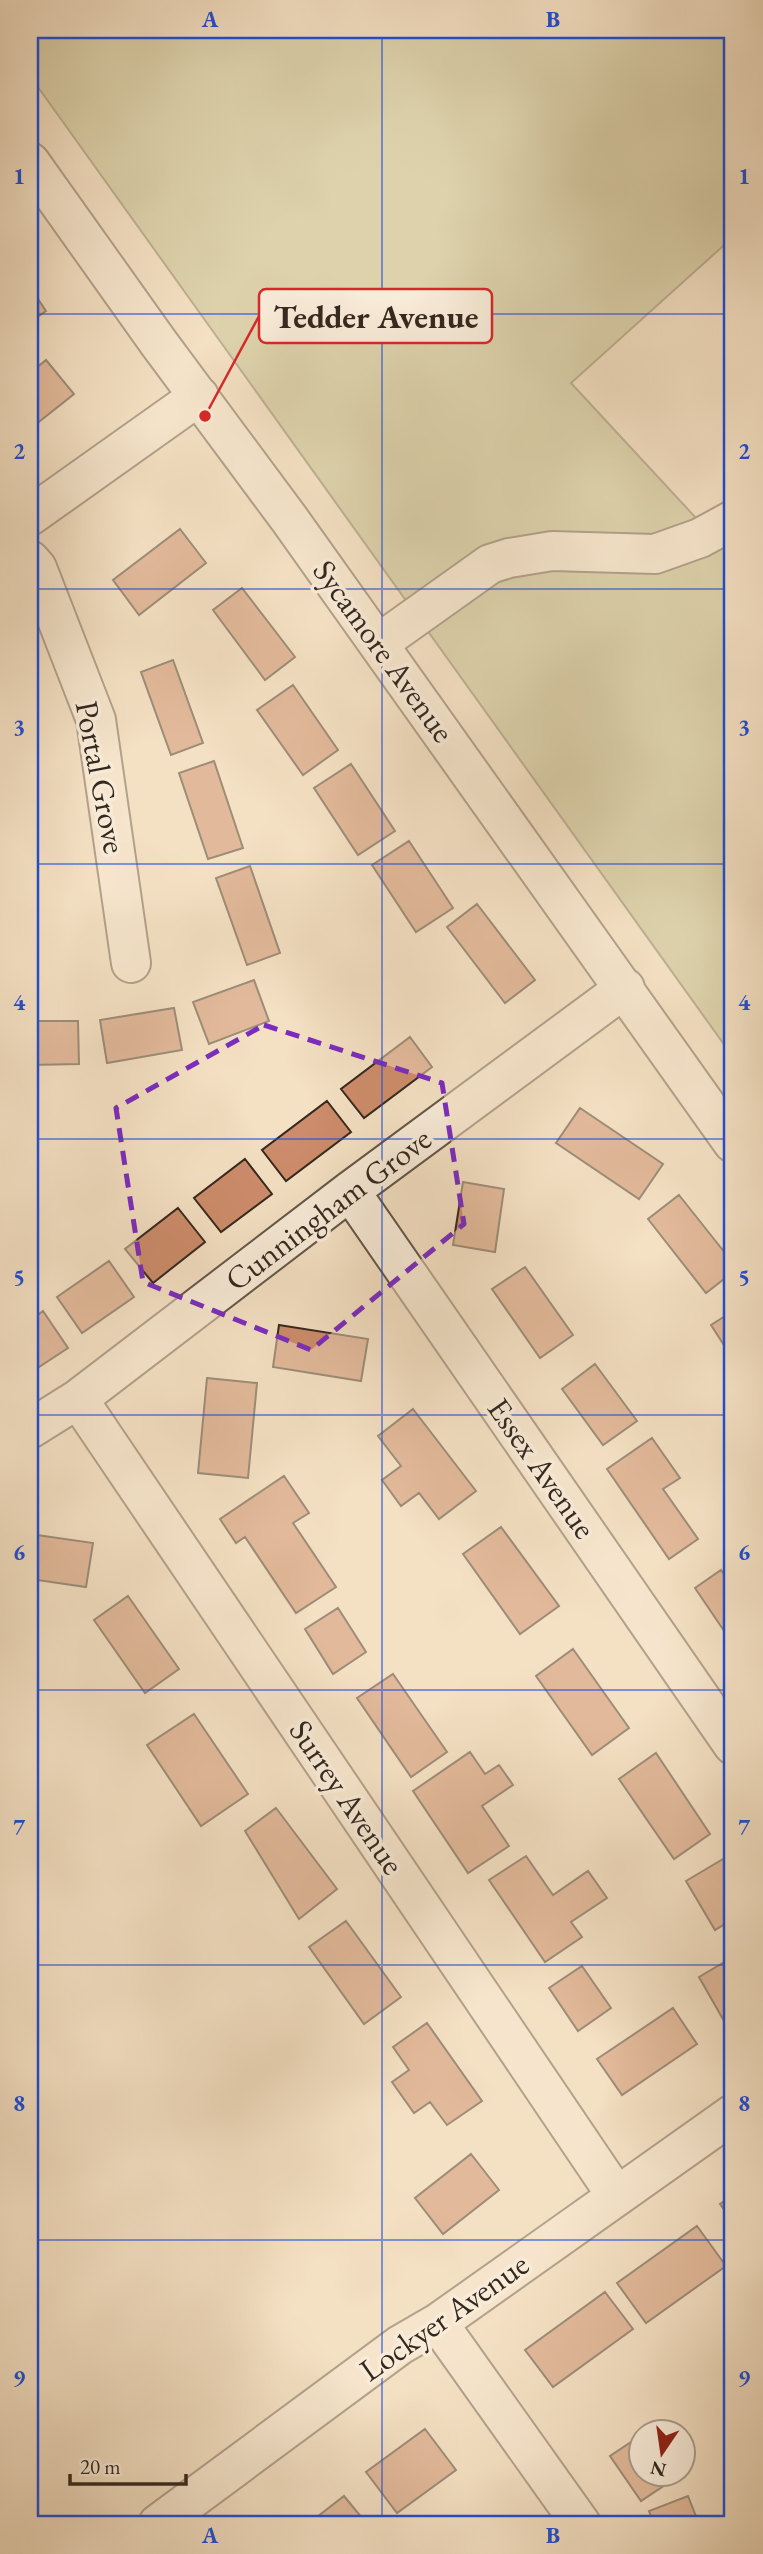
<svg xmlns="http://www.w3.org/2000/svg" width="763" height="2554" font-family="'EB Garamond',serif">
  <style>
    .green { fill: #c0c190; stroke: #7a7458; stroke-width: 2 }
    .building { fill: #cd8c6b; stroke: #33281f; stroke-width: 2 }
    .lines { fill: none; stroke-linecap: round; stroke-linejoin: round }
    .minor-casing { stroke: #635648; stroke-width: 42 }
    .minor { stroke: #f8ebd8; stroke-width: 38 }
    .marked { fill: none; stroke: #7b2cbf; stroke-width: 5; stroke-dasharray: 14 9; stroke-linejoin: round }
    .grid { fill: none; stroke: #1d4ed8; stroke-width: 2; stroke-opacity: 0.55 }
    .labels { text-anchor: middle; stroke-width: 7; stroke-linejoin: round; paint-order: stroke }
    .street-label { font-size: 32px; fill: #33281f; stroke: #f8ebd8 }
    .leader { fill: none; stroke: #d62828; stroke-width: 2.5 }
    .callout-dot { fill: #d62828; stroke: #f8ebd8; stroke-width: 2.5 }
    .callout { fill: #f8ebd8; stroke: #d62828; stroke-width: 2.5 }
    .callout-label { font-size: 33px; text-anchor: middle; font-weight: bold; fill: #33281f }
    .neatline { fill: none; stroke: #1d4ed8; stroke-width: 2.5 }
    .grid-label { font-size: 23px; text-anchor: middle; font-weight: bold; fill: #1d4ed8 }
  </style>
  <rect width="100%" height="100%" fill="#f4e0c3"/>
  <filter id="stains"><feTurbulence type="fractalNoise" baseFrequency=".00286" numOctaves="4"/><feColorMatrix values="0 0 0 0 .2 0 0 0 0 .09 0 0 0 0 .02 0 0 0 .5 -.17"/></filter>
  <radialGradient id="worn" r=".72"><stop offset=".6" stop-color="#630" stop-opacity="0"/><stop offset="1" stop-color="#630" stop-opacity=".3"/></radialGradient>
  <path class="green" d="M 30,30 L 733,30 L 733,237 L 571,383 L 733,558 L 733,1057 L 30,76 Z"/>
  <path class="building" d="M 30,287 L 46,311 L 30,322 Z
    M 46,360 L 74,394 L 30,429 L 30,373 Z
    M 180,529 L 206,563 L 139,615 L 113,580 Z
    M 242,588 L 295,657 L 265,680 L 213,610 Z
    M 173,660 L 203,743 L 171,755 L 141,672 Z
    M 293,685 L 338,750 L 303,775 L 257,710 Z
    M 214,761 L 243,848 L 208,859 L 179,773 Z
    M 351,764 L 395,831 L 358,855 L 314,788 Z
    M 409,841 L 453,908 L 416,932 L 372,865 Z
    M 250,866 L 280,953 L 247,965 L 216,878 Z
    M 477,904 L 535,980 L 505,1003 L 447,927 Z
    M 254,980 L 269,1021 L 209,1044 L 193,1002 Z
    M 174,1008 L 182,1050 L 107,1063 L 100,1020 Z
    M 30,1021 L 78,1021 L 79,1064 L 30,1065 Z
    M 410,1037 L 432,1067 L 364,1118 L 341,1089 Z
    M 327,1101 L 351,1132 L 286,1181 L 262,1150 Z
    M 580,1108 L 663,1164 L 639,1199 L 556,1143 Z
    M 245,1159 L 272,1194 L 221,1232 L 194,1198 Z
    M 463,1182 L 504,1189 L 495,1252 L 453,1245 Z
    M 679,1195 L 733,1263 L 733,1272 L 706,1293 L 648,1219 Z
    M 178,1208 L 205,1242 L 153,1283 L 125,1249 Z
    M 109,1261 L 134,1297 L 82,1333 L 57,1297 Z
    M 525,1267 L 573,1335 L 540,1358 L 492,1289 Z
    M 43,1311 L 68,1348 L 30,1373 L 30,1321 Z
    M 733,1311 L 733,1359 L 711,1325 Z
    M 279,1325 L 368,1339 L 361,1381 L 273,1367 Z
    M 595,1364 L 637,1421 L 603,1445 L 562,1389 Z
    M 207,1378 L 257,1383 L 248,1478 L 198,1473 Z
    M 413,1409 L 476,1491 L 439,1519 L 419,1493 L 401,1506 L 382,1480 L 401,1466 L 378,1436 Z
    M 652,1438 L 680,1478 L 663,1489 L 698,1539 L 669,1559 L 607,1469 Z
    M 284,1476 L 309,1513 L 293,1523 L 336,1587 L 296,1613 L 245,1537 L 236,1543 L 220,1519 Z
    M 501,1527 L 559,1606 L 520,1634 L 463,1554 Z
    M 30,1534 L 93,1543 L 86,1587 L 30,1579 Z
    M 721,1570 L 733,1588 L 733,1644 L 695,1588 Z
    M 128,1596 L 179,1669 L 145,1693 L 94,1620 Z
    M 338,1608 L 366,1652 L 333,1674 L 305,1629 Z
    M 573,1649 L 629,1728 L 592,1755 L 536,1676 Z
    M 393,1674 L 447,1752 L 411,1777 L 357,1698 Z
    M 194,1714 L 248,1794 L 201,1826 L 147,1745 Z
    M 470,1752 L 485,1774 L 499,1765 L 513,1785 L 482,1806 L 509,1846 L 468,1873 L 413,1791 Z
    M 656,1753 L 710,1834 L 674,1859 L 619,1779 Z
    M 276,1808 L 337,1889 L 299,1919 L 245,1831 Z
    M 526,1856 L 553,1895 L 588,1871 L 607,1898 L 571,1922 L 582,1937 L 545,1962 L 489,1880 Z
    M 723,1859 L 733,1876 L 733,1919 L 715,1930 L 686,1881 Z
    M 346,1921 L 401,1997 L 364,2024 L 309,1947 Z
    M 733,1957 L 733,2014 L 724,2021 L 699,1977 Z
    M 582,1966 L 611,2008 L 578,2031 L 549,1988 Z
    M 673,2008 L 697,2044 L 622,2095 L 597,2059 Z
    M 427,2023 L 482,2101 L 447,2125 L 430,2102 L 414,2113 L 392,2082 L 409,2070 L 393,2047 Z
    M 471,2154 L 499,2190 L 443,2234 L 415,2198 Z
    M 733,2195 L 733,2222 L 720,2204 Z
    M 697,2226 L 726,2266 L 646,2323 L 617,2283 Z
    M 605,2292 L 633,2329 L 553,2387 L 525,2350 Z
    M 425,2429 L 456,2470 L 397,2513 L 366,2472 Z
    M 640,2436 L 640,2474 L 682,2474 L 682,2466 L 686,2471 L 641,2501 L 610,2456 Z
    M 344,2496 L 367,2524 L 308,2524 Z
    M 688,2496 L 699,2524 L 654,2524 L 649,2511 Z"/>
  <g class="lines">
    <defs>
      <path id="minor" d="M 30,162 L 158,342 L 290,520 L 733,1143
        M 30,516 L 199,396
        M 30,560 L 37,568 L 96,720 L 131,963
        M 379,643 L 490,564 L 509,558 L 552,551 L 655,554 L 700,538 L 733,520
        M 350,1191 L 733,1745
        M 78,1399 L 616,2195
        M 30,1429 L 78,1399 L 350,1191 L 625,988
        M 438,2323 L 581,2524
        M 158,2524 L 400,2345 L 438,2323 L 733,2114"/>
    </defs>
    <use href="#minor" class="minor-casing"/>
    <use href="#minor" class="minor"/>
  </g>
  <path d="M0 0H763V2554H0ZM 264,1025 L 442,1083 L 464,1224 L 311,1350 L 143,1282 L 116,1108 Z" fill="#f4e0c3" fill-opacity=".55" fill-rule="evenodd"/>
  <path class="marked" d="M 264,1025 L 442,1083 L 464,1224 L 311,1350 L 143,1282 L 116,1108 Z"/>
  <path class="grid" d="M 382,30 L 382,2524M 30,314 L 733,314M 30,589 L 733,589M 30,864 L 733,864M 30,1139 L 733,1139M 30,1415 L 733,1415M 30,1690 L 733,1690M 30,1965 L 733,1965M 30,2240 L 733,2240"/>
  <g class="labels">
    <g class="street-label">
      <text transform="translate(384 651) rotate(54)" y="11">Sycamore Avenue</text>
      <text transform="translate(101 777) rotate(79)" y="11">Portal Grove</text>
      <text transform="translate(328 1209) rotate(-37)" y="11">Cunningham Grove</text>
      <text transform="translate(542 1468) rotate(55)" y="11">Essex Avenue</text>
      <text transform="translate(347 1797) rotate(56)" y="11">Surrey Avenue</text>
      <text transform="translate(444 2317) rotate(-35)" y="11">Lockyer Avenue</text>
    </g>
  </g>
  <path class="leader" d="M205 416L259 316"/>
  <circle class="callout-dot" cx="205" cy="416" r="7"/>
  <rect class="callout" x="259" y="289" width="233" height="54" rx="7"/>
  <g class="callout-label">
    <text x="376" y="328">Tedder Avenue</text>
  </g>
  <rect width="763" height="2554" fill="none" stroke="#f4e0c3" stroke-width="77"/>
  <g transform="translate(662 2453) rotate(193)"><circle r="33" fill="#f8ebd8" stroke="#a99d8e" stroke-width="2"/>
  <path d="M0-5L12 26L0 18L-12 26Z" fill="#8f2418"/>
  <text y="-10" font-size="19" font-weight="bold" text-anchor="middle" fill="#33281f">N</text>
  </g>
  <path d="M70 2474v10h116v-10" fill="none" stroke="#33281f" stroke-width="3.5"/>
  <text x="80" y="2474" font-size="21" fill="#33281f" stroke="#f8ebd8" stroke-width="5" paint-order="stroke">20 m</text>
  <rect x="38" y="38" width="686" height="2478" class="neatline"/>
  <g class="grid-label">
    <text x="210" y="27">A</text>
    <text x="553" y="27">B</text>
    <text x="19" y="184">1</text>
    <text x="744" y="184">1</text>
    <text x="19" y="459">2</text>
    <text x="744" y="459">2</text>
    <text x="19" y="735">3</text>
    <text x="744" y="735">3</text>
    <text x="19" y="1010">4</text>
    <text x="744" y="1010">4</text>
    <text x="19" y="1285">5</text>
    <text x="744" y="1285">5</text>
    <text x="19" y="1560">6</text>
    <text x="744" y="1560">6</text>
    <text x="19" y="1835">7</text>
    <text x="744" y="1835">7</text>
    <text x="19" y="2111">8</text>
    <text x="744" y="2111">8</text>
    <text x="19" y="2386">9</text>
    <text x="744" y="2386">9</text>
    <text x="210" y="2543">A</text>
    <text x="553" y="2543">B</text>
  </g>
  <rect width="100%" height="100%" filter="url(#stains)"/>
  <rect width="100%" height="100%" fill="url(#worn)"/>
</svg>
